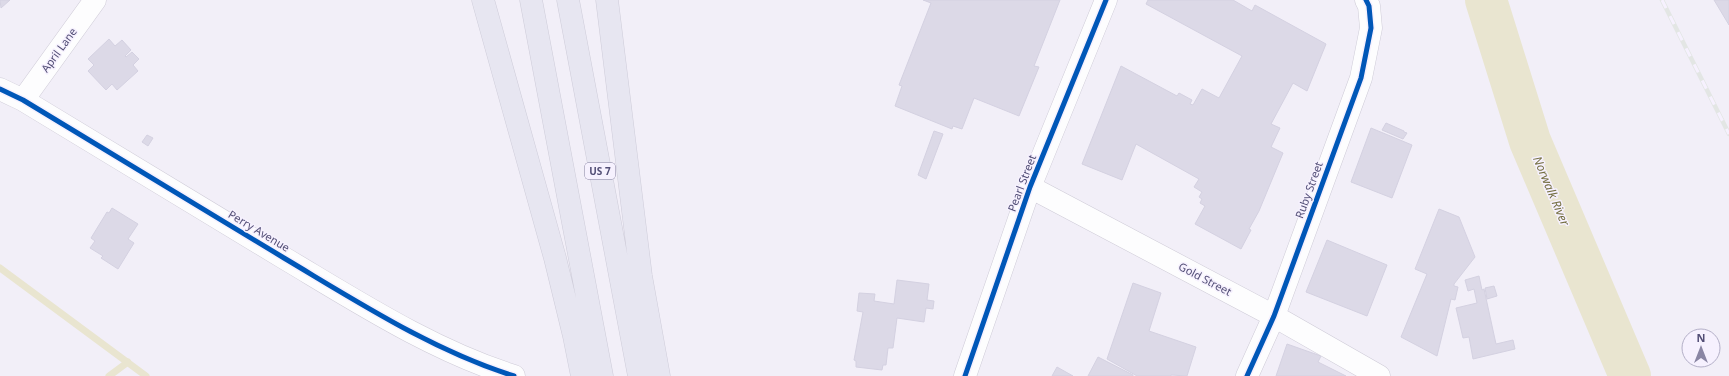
<svg xmlns="http://www.w3.org/2000/svg" width="1729" height="376" font-family="'Noto Sans',sans-serif">
  <style>
    .lines { fill: none; stroke-linecap: round; stroke-linejoin: round }
    .stream { stroke: #e9e5d0; stroke-width: 7 }
    .river { stroke: #e9e5d0; stroke-width: 42 }
    .building { fill: #dcd9e7; stroke: #d4d1e1 }
    .minor-casing { stroke: #cecbd7; stroke-width: 23 }
    .motorway-casing { stroke: #ceccd9; stroke-width: 23 }
    .minor { stroke: #fdfdfe; stroke-width: 22 }
    .motorway { stroke: #e7e6f1; stroke-width: 22 }
    .rail-casing { stroke: #e3e6e4; stroke-width: 4.5 }
    .rail { stroke: #f6f1fe; stroke-width: 3; stroke-dasharray: 9; stroke-linecap: butt }
    .cycleway-casing { stroke: #f6f1fe; stroke-width: 8 }
    .cycleway { stroke: #0057b8; stroke-width: 5 }
    .labels { text-anchor: middle; stroke-width: 3; stroke-linejoin: round; paint-order: stroke }
    .shield { fill: #f6f1fe; stroke: #837f9f; stroke-width: 1 }
    .shield-label { font-size: 10px; font-weight: bold; fill: #524e76 }
    .street-label { font-size: 11px; fill: #524e76; stroke: #f6f1fe }
    .water-label { font-size: 12px; font-style: italic; fill: #736e3f; stroke: #f6f1fe }
  </style>
  <rect width="100%" height="100%" fill="#f2eff8"/>
  <g class="lines">
    <path class="stream" d="M 0,268 L 146,376
      M 109,376 L 128,362"/>
    <path class="river" d="M 1486,0 L 1530,141 L 1630,376"/>
  </g>
  <path class="building" d="M 0,0 L 10,0 L 1,8 Z
    M 923,0 L 1060,0 L 1034,66 L 1039,67 L 1019,116 L 974,98 L 962,129 L 953,126 L 952,129 L 895,106 L 902,86 L 899,85 L 931,3 Z
    M 1148,0 L 1233,0 L 1252,11 L 1255,5 L 1326,44 L 1307,91 L 1293,83 L 1271,124 L 1280,128 L 1271,147 L 1283,153 L 1259,211 L 1249,229 L 1251,230 L 1241,249 L 1195,224 L 1205,206 L 1200,203 L 1202,199 L 1199,197 L 1202,192 L 1194,187 L 1199,179 L 1136,144 L 1122,180 L 1082,164 L 1121,66 L 1177,96 L 1179,93 L 1192,100 L 1190,104 L 1193,105 L 1202,89 L 1219,98 L 1242,56 L 1146,4 Z
    M 1714,0 L 1729,0 L 1729,25 Z
    M 109,39 L 115,46 L 122,40 L 131,50 L 125,56 L 126,57 L 132,52 L 139,59 L 133,65 L 138,71 L 117,90 L 112,84 L 106,90 L 88,71 L 94,65 L 88,59 Z
    M 1386,123 L 1404,131 L 1404,132 L 1407,133 L 1403,139 L 1382,130 Z
    M 1371,128 L 1412,145 L 1392,198 L 1351,182 Z
    M 934,131 L 943,134 L 926,179 L 918,175 Z
    M 147,135 L 153,138 L 148,146 L 142,142 Z
    M 112,208 L 138,224 L 128,239 L 134,243 L 118,269 L 101,258 L 103,256 L 90,248 L 95,241 L 91,238 L 107,212 L 109,213 Z
    M 1439,209 L 1459,217 L 1475,257 L 1454,284 L 1454,286 L 1458,287 L 1455,300 L 1451,299 L 1437,356 L 1401,337 L 1427,274 L 1415,269 Z
    M 1327,240 L 1387,265 L 1367,316 L 1306,292 Z
    M 1479,276 L 1482,290 L 1484,289 L 1496,344 L 1513,340 L 1515,349 L 1473,359 L 1469,337 L 1463,338 L 1456,308 L 1477,303 L 1474,289 L 1468,291 L 1465,280 Z
    M 897,280 L 929,284 L 927,300 L 934,301 L 933,309 L 926,308 L 924,322 L 897,318 L 893,348 L 888,348 L 886,365 L 883,365 L 882,370 L 856,367 L 856,361 L 854,360 L 863,312 L 857,311 L 859,293 L 875,294 L 874,301 L 894,304 Z
    M 1133,283 L 1161,293 L 1149,331 L 1196,347 L 1187,376 L 1171,375 L 1171,376 L 1137,376 L 1107,359 Z
    M 1494,286 L 1497,296 L 1487,299 L 1485,288 Z
    M 1287,344 L 1321,356 L 1318,362 L 1346,376 L 1276,376 Z
    M 1098,357 L 1133,375 L 1133,376 L 1088,376 Z
    M 1057,367 L 1073,376 L 1052,376 Z"/>
  <g class="lines">
    <defs>
      <path id="minor" d="M 0,89 L 23,100 C 110,152 197,205 284,258 C 358,302 432,350 514,376
        M 23,100 L 95,0
        M 1030,187 L 1274,316 L 1379,376
        M 965,376 L 1030,187 L 1106,0
        M 1247,376 L 1274,316 L 1361,78 L 1371,28 L 1369,6 L 1366,0"/>
      <path id="motorway" d="M 483,0 L 555,258 L 574,336 L 582,376
        M 531,0 L 602,376
        M 568,0 L 639,376
        M 607,0 L 641,276 L 659,376"/>
    </defs>
    <use href="#minor" class="minor-casing"/>
    <use href="#motorway" class="motorway-casing"/>
    <use href="#minor" class="minor"/>
    <use href="#motorway" class="motorway"/>
    <defs>
      <path id="rail" d="M 1662,0 L 1729,134"/>
    </defs>
    <use href="#rail" class="rail-casing"/>
    <use href="#rail" class="rail"/>
    <defs>
      <path id="cycleway" d="M 0,89 L 23,100 C 110,152 197,205 284,258 C 358,302 432,350 514,376
        M 965,376 L 1030,187 L 1106,0
        M 1247,376 L 1274,316 L 1361,78 L 1371,28 L 1369,6 L 1366,0"/>
    </defs>
    <use href="#cycleway" class="cycleway-casing"/>
    <use href="#cycleway" class="cycleway"/>
  </g>
  <g class="labels">
    <rect class="shield" x="585" y="163" width="30" height="16" rx="3"/>
    <g class="shield-label">
      <text x="600" y="175">US 7</text>
    </g>
    <g class="street-label">
      <text transform="translate(59 50) rotate(-54)" y="4">April Lane</text>
      <text transform="translate(1022 183) rotate(-69)" y="4">Pearl Street</text>
      <text transform="translate(1309 190) rotate(-70)" y="4">Ruby Street</text>
      <text transform="translate(259 231) rotate(31)" y="4">Perry Avenue</text>
      <text transform="translate(1205 279) rotate(28)" y="4">Gold Street</text>
    </g>
    <g class="water-label">
      <text transform="translate(1551 191) rotate(67)" y="4">Norwalk River</text>
    </g>
  </g>
  <g transform="translate(1701 348)"><circle r="19" fill="#f6f1fe" stroke="#b4b0c8"/>
  <path d="M0-3L7 15L0 10L-7 15Z" fill="#8a86a4"/>
  <text y="-6" font-size="11" font-weight="bold" text-anchor="middle" fill="#524e76">N</text>
  </g>
</svg>
